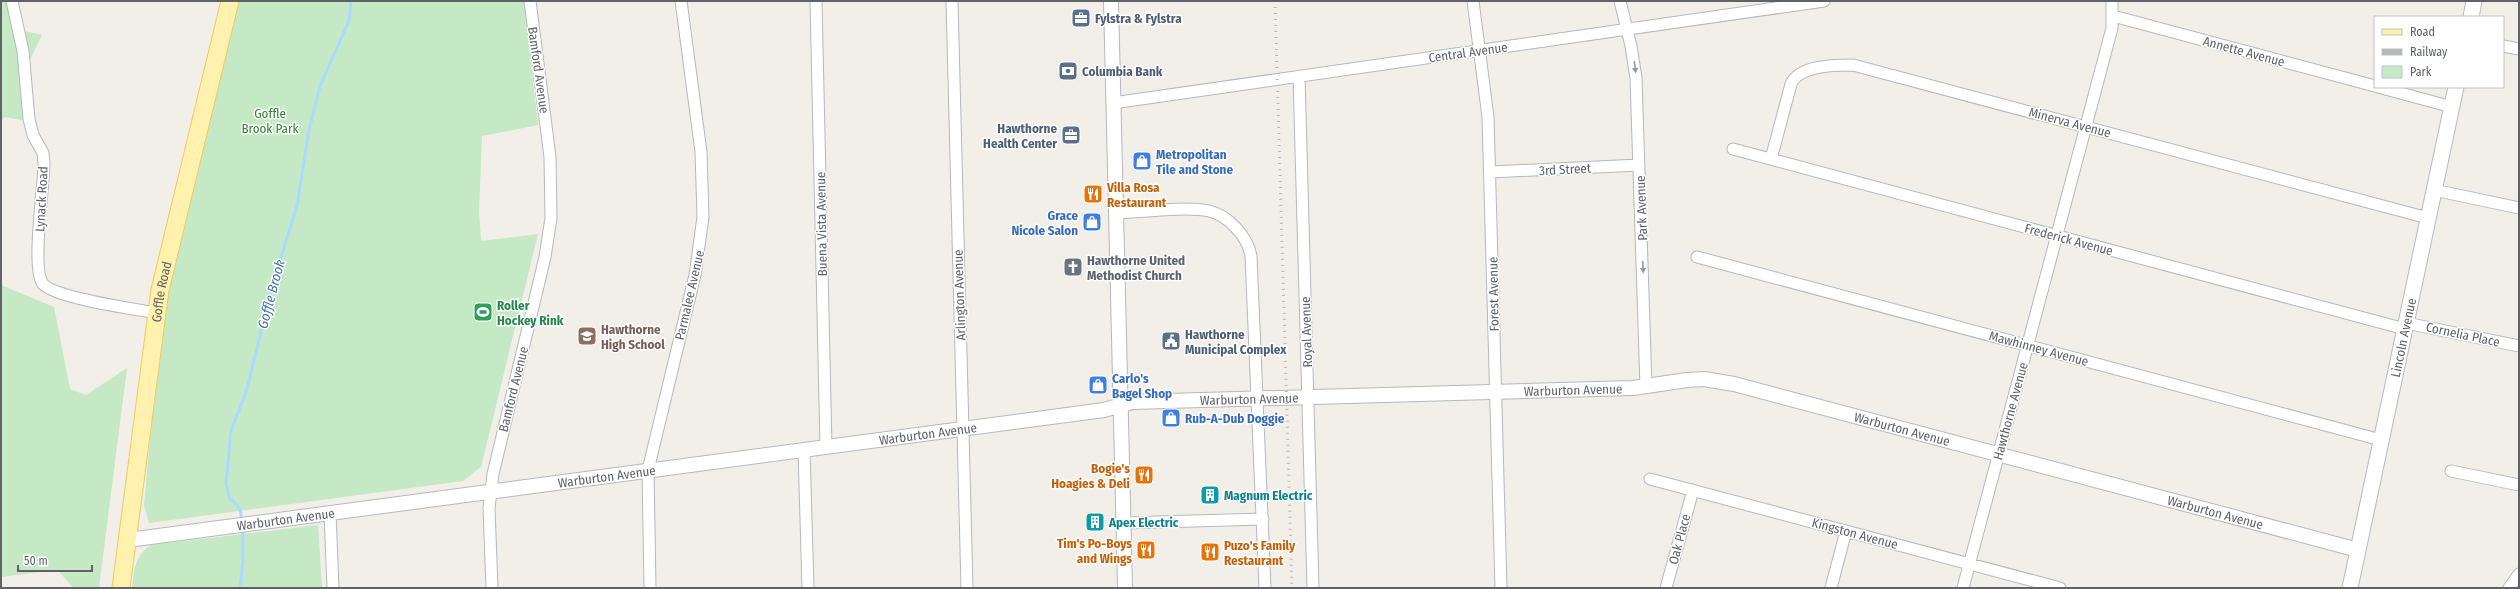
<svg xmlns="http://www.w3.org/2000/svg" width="2520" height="589" font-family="'Fira Sans Condensed',sans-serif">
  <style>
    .green { fill: #c5e8c5 }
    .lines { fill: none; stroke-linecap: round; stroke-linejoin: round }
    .stream { stroke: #aadaff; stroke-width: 3 }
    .minor-casing { stroke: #b5b8bc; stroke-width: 13 }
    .tertiary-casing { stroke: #b5b8bc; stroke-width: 16 }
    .secondary-casing { stroke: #b6babf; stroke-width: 17 }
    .primary-casing { stroke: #f2c960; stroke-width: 19 }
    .minor { stroke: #fff; stroke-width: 11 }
    .tertiary { stroke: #fff; stroke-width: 14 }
    .secondary { stroke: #fff; stroke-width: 15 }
    .primary { stroke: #fff2af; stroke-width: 17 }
    .rail { stroke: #b6b7b8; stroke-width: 3; stroke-dasharray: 1 5; stroke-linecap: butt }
    .oneway { fill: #979a9d }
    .labels { text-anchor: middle; stroke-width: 3; stroke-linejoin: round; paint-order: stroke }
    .service-label { font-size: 13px; font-weight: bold; fill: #4e5e75; stroke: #fff; text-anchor: start }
    .street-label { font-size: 13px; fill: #5f6368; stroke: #fff }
    .park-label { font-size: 13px; fill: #348238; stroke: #fff }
    .shop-label { font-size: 13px; font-weight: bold; fill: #366cbe; stroke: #fff; text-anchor: start }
    .food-label { font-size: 13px; font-weight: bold; fill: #c56008; stroke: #fff; text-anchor: start }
    .worship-label { font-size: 13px; font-weight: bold; fill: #5b616d; stroke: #fff; text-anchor: start }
    .leisure-label { font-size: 13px; font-weight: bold; fill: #27864d; stroke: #fff; text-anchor: start }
    .education-label { font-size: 13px; font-weight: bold; fill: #785e54; stroke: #fff; text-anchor: start }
    .culture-label { font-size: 13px; font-weight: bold; fill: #0d838f; stroke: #fff; text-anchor: start }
    .water-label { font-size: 14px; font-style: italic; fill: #4174aa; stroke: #fff }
  </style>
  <rect width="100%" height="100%" fill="#f1efe8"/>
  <path class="green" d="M 1,1 L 9,1 L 16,29 L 42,35 L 26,68 L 32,122 L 5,117 L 1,121 Z
    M 237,1 L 524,1 L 538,125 L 482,136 L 479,211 L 481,241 L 538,234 L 481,467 L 463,481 L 149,523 L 144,506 L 158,351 L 169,281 Z
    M 1,285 L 54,307 L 70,389 L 86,395 L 127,368 L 99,588 L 73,588 L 58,570 L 1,577 Z
    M 318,525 L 322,588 L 132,588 C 134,570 135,555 151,545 Z"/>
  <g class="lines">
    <path class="stream" d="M 242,521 L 240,509 L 229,497 L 226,483 L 231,431 L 247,389 L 273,283 L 297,206 L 309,130 L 320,86 L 349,21 L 351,1
      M 240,588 L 243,560 L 243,529"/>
    <defs>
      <path id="minor" d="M 12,1 L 23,51 L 29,119 L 33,135 L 43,153 L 44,163 C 44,187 31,269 43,284 C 55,298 135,309 156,313
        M 816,1 L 826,447
        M 952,1 L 967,588
        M 1473,1 L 1488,117 L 1501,588
        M 1620,1 L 1631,46 L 1636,78 L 1646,387
        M 2113,16 L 2375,86
        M 2503,46 L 2519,49
        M 1299,76 L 1313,588
        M 2378,87 L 2452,107
        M 1113,103 L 1824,1
        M 1733,149 L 2405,329
        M 1771,159 L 1791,84 C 1799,65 1836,65 1853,65 L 2428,218
        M 1490,172 L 1639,165
        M 2434,190 L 2519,208
        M 1116,213 C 1141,212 1186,206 1209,211 C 1228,215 1248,237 1251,256 L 1265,588
        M 1697,257 L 2381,440
        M 2406,323 L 2519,346
        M 804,450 L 808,588
        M 2451,471 L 2519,485
        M 1650,479 L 2060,588
        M 330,513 L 333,588
        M 1123,523 L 1263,519
        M 492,588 L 489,508 L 493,474 L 545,257 L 551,218 L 550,157 L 530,1
        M 650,588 L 648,470 L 695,275 L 703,217 L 701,152 L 681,1
        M 1666,588 L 1693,490
        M 1831,588 L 1846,531
        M 1963,588 L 2112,28 L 2112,1
        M 2509,588 L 2519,574"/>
      <g id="tertiary">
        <path d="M 1111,1 L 1125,588"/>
        <path id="s1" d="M 128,540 L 1104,410 L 1132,402 L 1633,388 L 1687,380 L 1704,379 L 1734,384 L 2358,550"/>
      </g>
      <g id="secondary">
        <path d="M 2471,17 L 2474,1"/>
        <path id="s2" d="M 2350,588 L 2456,87"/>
      </g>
      <g id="primary">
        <path id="s3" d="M 121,588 L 160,290 L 230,1"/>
      </g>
    </defs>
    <use href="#minor" class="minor-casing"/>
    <use href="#tertiary" class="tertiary-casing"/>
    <use href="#secondary" class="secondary-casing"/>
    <use href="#primary" class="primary-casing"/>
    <use href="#minor" class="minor"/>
    <use href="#tertiary" class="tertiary"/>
    <use href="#secondary" class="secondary"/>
    <use href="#primary" class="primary"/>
    <path class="rail" d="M 1275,1 L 1292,588"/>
  </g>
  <defs><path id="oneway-solid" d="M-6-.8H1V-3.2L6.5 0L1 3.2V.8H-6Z"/></defs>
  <g class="oneway">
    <use href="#oneway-solid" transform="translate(1635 67) rotate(83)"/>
    <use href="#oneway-solid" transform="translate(1643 267) rotate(88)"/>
  </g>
  <defs>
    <symbol id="office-square" viewBox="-11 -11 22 22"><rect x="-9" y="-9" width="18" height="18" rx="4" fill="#5c6f8a" stroke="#fff"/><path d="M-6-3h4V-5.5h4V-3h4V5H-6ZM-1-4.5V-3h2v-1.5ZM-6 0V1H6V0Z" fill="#fff"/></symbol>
    <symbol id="bank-square" viewBox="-11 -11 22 22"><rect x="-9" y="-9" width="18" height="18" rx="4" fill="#5c6f8a" stroke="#fff"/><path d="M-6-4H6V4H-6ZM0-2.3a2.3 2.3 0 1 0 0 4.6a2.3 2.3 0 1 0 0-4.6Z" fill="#fff"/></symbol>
    <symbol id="shop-square" viewBox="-11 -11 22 22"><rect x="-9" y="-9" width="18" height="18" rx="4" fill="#3f7fe0" stroke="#fff"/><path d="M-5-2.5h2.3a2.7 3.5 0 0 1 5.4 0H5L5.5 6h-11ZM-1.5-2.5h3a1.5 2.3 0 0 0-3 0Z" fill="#fff"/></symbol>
    <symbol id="restaurant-square" viewBox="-11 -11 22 22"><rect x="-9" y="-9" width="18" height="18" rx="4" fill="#e8710a" stroke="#fff"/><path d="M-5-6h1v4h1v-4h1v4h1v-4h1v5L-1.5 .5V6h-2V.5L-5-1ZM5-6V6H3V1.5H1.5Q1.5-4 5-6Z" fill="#fff"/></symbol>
    <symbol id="church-square" viewBox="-11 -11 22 22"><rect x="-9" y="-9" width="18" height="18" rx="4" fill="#6b7280" stroke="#fff"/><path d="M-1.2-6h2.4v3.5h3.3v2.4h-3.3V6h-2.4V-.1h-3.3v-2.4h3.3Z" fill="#fff"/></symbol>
    <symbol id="stadium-square" viewBox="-11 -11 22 22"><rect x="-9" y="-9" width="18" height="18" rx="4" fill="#2e9e5b" stroke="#fff"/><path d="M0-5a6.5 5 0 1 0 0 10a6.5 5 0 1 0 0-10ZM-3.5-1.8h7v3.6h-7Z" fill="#fff"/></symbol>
    <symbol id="school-square" viewBox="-11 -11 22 22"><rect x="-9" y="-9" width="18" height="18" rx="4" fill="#8d6e63" stroke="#fff"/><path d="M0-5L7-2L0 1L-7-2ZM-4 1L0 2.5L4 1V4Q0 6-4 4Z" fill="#fff"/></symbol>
    <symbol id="civic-square" viewBox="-11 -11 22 22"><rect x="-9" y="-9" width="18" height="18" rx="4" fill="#5c6f8a" stroke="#fff"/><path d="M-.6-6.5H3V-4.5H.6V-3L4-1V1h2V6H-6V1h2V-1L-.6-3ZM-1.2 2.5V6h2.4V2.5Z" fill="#fff"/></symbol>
    <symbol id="building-square" viewBox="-11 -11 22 22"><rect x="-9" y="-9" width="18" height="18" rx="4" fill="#0f9aa8" stroke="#fff"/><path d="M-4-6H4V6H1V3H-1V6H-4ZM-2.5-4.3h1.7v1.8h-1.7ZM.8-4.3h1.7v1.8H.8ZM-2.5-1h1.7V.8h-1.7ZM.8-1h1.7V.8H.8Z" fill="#fff"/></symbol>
  </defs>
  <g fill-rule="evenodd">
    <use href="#office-square" x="1070" y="7" width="22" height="22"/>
    <use href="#bank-square" x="1057" y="60" width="22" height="22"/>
    <use href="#office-square" x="1060" y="124" width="22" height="22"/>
    <use href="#shop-square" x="1131" y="150" width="22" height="22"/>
    <use href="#restaurant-square" x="1082" y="183" width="22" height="22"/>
    <use href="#shop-square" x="1081" y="211" width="22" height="22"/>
    <use href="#church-square" x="1062" y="256" width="22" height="22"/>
    <use href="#stadium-square" x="472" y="301" width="22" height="22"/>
    <use href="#school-square" x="576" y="325" width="22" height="22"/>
    <use href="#civic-square" x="1160" y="330" width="22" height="22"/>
    <use href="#shop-square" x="1087" y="374" width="22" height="22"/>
    <use href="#shop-square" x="1160" y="407" width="22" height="22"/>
    <use href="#restaurant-square" x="1133" y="464" width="22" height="22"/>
    <use href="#building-square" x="1199" y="484" width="22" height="22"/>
    <use href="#building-square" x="1084" y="511" width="22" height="22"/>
    <use href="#restaurant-square" x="1135" y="539" width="22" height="22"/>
    <use href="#restaurant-square" x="1199" y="541" width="22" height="22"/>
  </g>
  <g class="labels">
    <g class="service-label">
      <text x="1095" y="23">Fylstra &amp; Fylstra</text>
      <text x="1082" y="76">Columbia Bank</text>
      <text x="1057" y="133" text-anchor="end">Hawthorne<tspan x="1057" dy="15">Health Center</tspan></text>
      <text x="1185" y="339">Hawthorne<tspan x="1185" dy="15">Municipal Complex</tspan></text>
    </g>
    <g class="street-label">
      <text transform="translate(2244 51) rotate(15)" y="5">Annette Avenue</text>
      <text transform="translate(1468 52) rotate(-8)" y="5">Central Avenue</text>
      <text transform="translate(539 70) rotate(82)" y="5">Bamford Avenue</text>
      <text transform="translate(2070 122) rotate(15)" y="5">Minerva Avenue</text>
      <text transform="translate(1565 169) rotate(-3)" y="5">3rd Street</text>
      <text transform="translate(41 199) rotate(-87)" y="5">Lynack Road</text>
      <text transform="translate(1641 208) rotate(-92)" y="5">Park Avenue</text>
      <text transform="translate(821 224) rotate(-91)" y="5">Buena Vista Avenue</text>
      <text transform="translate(2069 239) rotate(15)" y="5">Frederick Avenue</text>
      <text dy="5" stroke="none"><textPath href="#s3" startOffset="299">Goffle Road</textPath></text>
      <text transform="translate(1493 294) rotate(-91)" y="5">Forest Avenue</text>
      <text transform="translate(689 295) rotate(-77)" y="5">Parmalee Avenue</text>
      <text transform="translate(959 295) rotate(-92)" y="5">Arlington Avenue</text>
      <text transform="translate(1306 332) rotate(-92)" y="5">Royal Avenue</text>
      <text transform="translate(2463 334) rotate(12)" y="5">Cornelia Place</text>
      <text dy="5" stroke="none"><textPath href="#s2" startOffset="256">Lincoln Avenue</textPath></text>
      <text transform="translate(2039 348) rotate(15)" y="5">Mawhinney Avenue</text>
      <text transform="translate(513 389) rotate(-76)" y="5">Bamford Avenue</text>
      <text dy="5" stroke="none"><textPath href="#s1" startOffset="1455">Warburton Avenue</textPath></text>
      <text dy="5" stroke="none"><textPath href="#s1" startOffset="1131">Warburton Avenue</textPath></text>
      <text transform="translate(2010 411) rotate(-75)" y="5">Hawthorne Avenue</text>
      <text dy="5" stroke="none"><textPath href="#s1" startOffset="1791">Warburton Avenue</textPath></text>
      <text dy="5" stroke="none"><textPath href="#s1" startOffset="807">Warburton Avenue</textPath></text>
      <text dy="5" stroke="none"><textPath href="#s1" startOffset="483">Warburton Avenue</textPath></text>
      <text dy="5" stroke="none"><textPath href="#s1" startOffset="2115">Warburton Avenue</textPath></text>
      <text dy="5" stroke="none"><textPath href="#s1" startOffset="159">Warburton Avenue</textPath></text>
      <text transform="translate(1855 533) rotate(15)" y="5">Kingston Avenue</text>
      <text transform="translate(1679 539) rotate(-75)" y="5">Oak Place</text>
    </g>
    <g class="park-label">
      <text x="270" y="118">Goffle<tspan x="270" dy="15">Brook Park</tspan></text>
    </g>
    <g class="shop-label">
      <text x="1156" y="159">Metropolitan<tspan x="1156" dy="15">Tile and Stone</tspan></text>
      <text x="1078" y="220" text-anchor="end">Grace<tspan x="1078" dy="15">Nicole Salon</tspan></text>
      <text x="1112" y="383">Carlo's<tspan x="1112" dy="15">Bagel Shop</tspan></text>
      <text x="1185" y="423">Rub-A-Dub Doggie</text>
    </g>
    <g class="food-label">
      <text x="1107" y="192">Villa Rosa<tspan x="1107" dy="15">Restaurant</tspan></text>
      <text x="1130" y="473" text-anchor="end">Bogie's<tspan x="1130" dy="15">Hoagies &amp; Deli</tspan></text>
      <text x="1132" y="548" text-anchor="end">Tim's Po-Boys<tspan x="1132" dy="15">and Wings</tspan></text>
      <text x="1224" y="550">Puzo's Family<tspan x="1224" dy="15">Restaurant</tspan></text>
    </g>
    <g class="worship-label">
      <text x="1087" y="265">Hawthorne United<tspan x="1087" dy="15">Methodist Church</tspan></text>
    </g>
    <g class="leisure-label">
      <text x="497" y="310">Roller<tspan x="497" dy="15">Hockey Rink</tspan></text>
    </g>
    <g class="education-label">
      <text x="601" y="334">Hawthorne<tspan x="601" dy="15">High School</tspan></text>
    </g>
    <g class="culture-label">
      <text x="1224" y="500">Magnum Electric</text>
      <text x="1109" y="527">Apex Electric</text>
    </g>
    <g class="water-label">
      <text transform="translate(271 294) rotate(-75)" y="5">Goffle Brook</text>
    </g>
  </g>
  <rect width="2520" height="589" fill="none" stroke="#5f6368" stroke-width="4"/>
  <rect x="2374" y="16" width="130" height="72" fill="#ffffff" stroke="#bfc1c3"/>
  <rect x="2382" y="29" width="20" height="6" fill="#fff2af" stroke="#bfc1c3"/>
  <text x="2410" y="36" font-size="12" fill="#5f6368">Road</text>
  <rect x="2382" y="49" width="20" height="6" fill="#b6b7b8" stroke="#bfc1c3"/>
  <text x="2410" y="56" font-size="12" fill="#5f6368">Railway</text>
  <rect x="2382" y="66" width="20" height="12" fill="#c5e8c5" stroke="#bfc1c3"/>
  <text x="2410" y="76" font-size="12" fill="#5f6368">Park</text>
  <path d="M18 565v6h74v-6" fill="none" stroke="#5f6368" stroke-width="2"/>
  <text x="24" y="565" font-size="12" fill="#5f6368" stroke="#ffffff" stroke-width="3" paint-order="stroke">50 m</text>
</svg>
